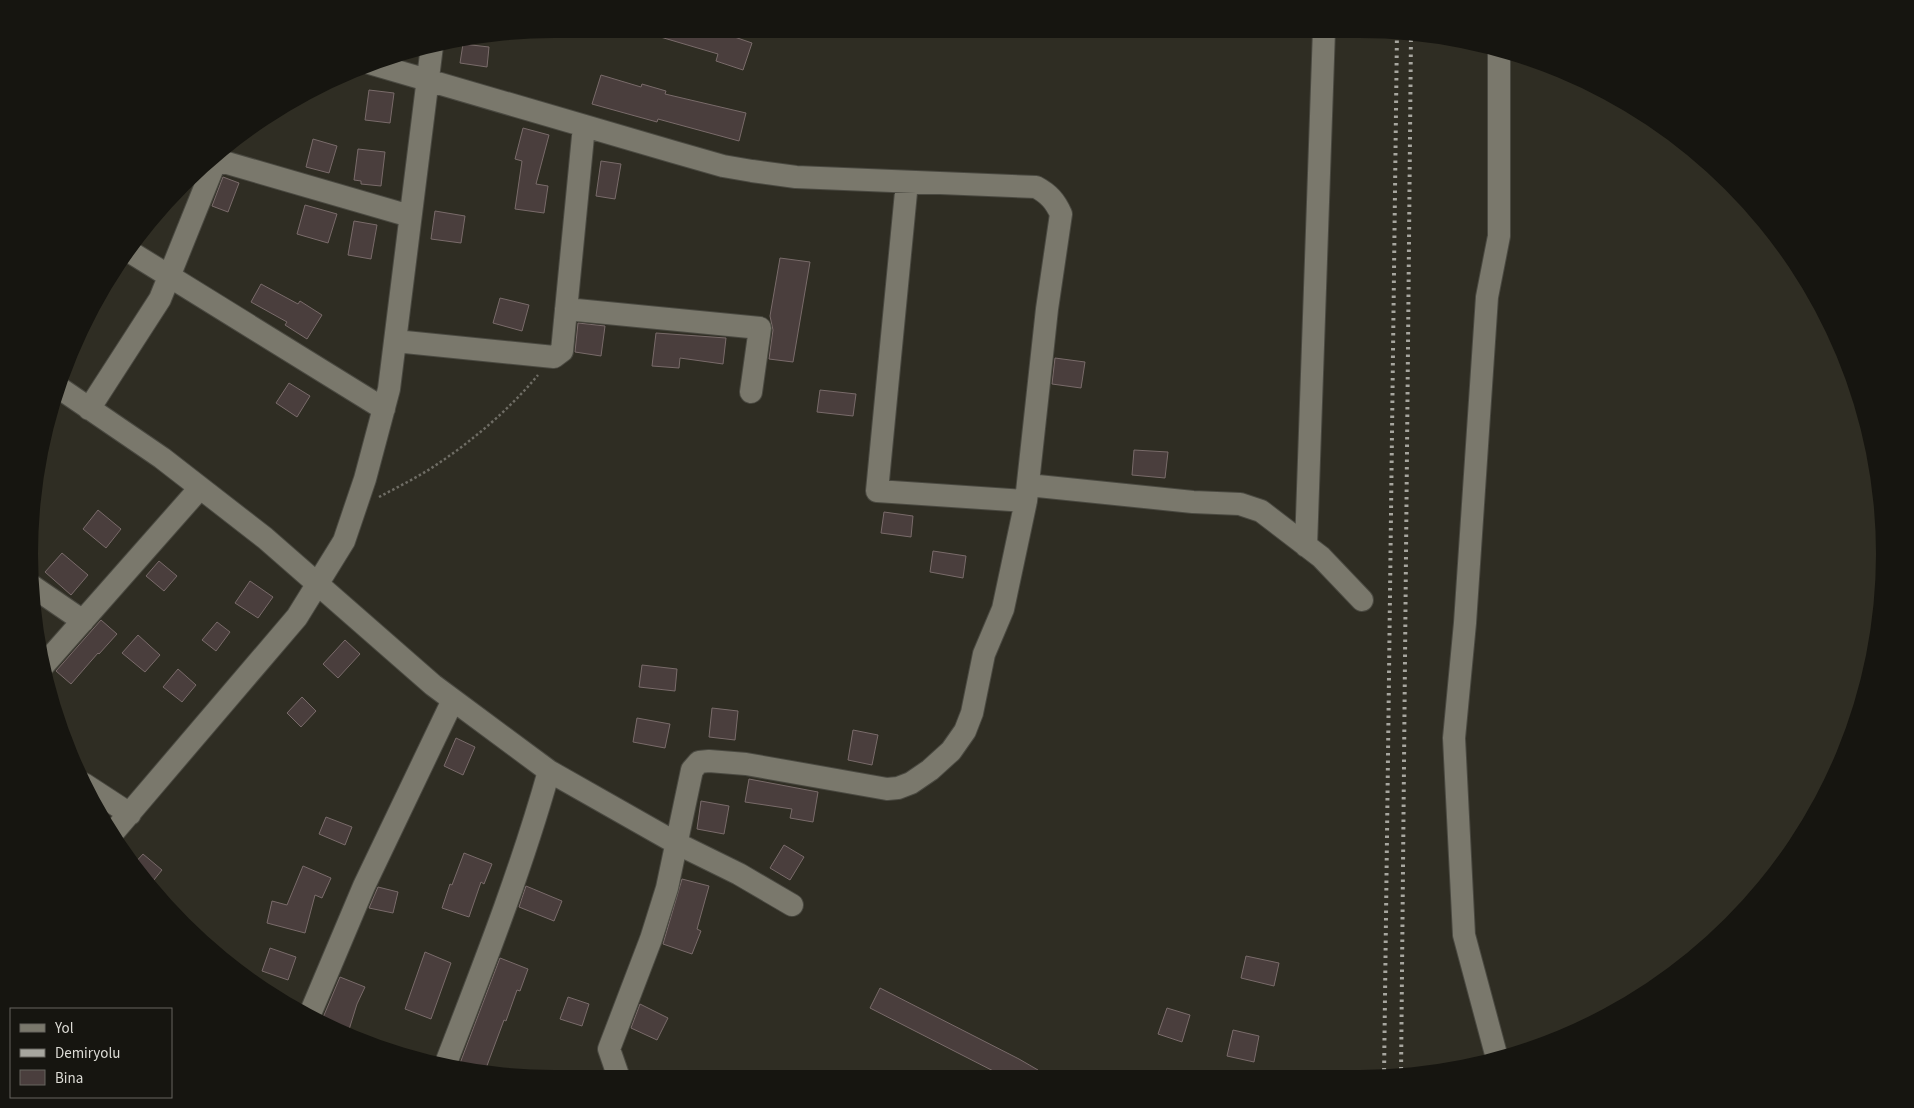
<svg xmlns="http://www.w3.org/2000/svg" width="1914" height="1108" font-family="'Source Sans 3',sans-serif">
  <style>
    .building { fill: #4a3e3d; stroke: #796b6a }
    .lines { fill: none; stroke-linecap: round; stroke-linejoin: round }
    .minor-casing { stroke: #4a4941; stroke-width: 24 }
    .path { stroke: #6f6d65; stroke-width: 2.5; stroke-dasharray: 2.5 2.5; stroke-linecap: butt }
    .minor { stroke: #7a786c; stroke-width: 22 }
    .rail { stroke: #a7a69f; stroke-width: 4; stroke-dasharray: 2.5 5; stroke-linecap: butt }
  </style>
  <rect width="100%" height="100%" fill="#2f2d23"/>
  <path class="building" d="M 720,32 L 752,43 L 743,70 L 716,61 L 718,54 L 657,36 L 658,33 Z
    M 463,44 L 489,47 L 487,67 L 460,63 Z
    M 601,75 L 641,87 L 642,84 L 666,91 L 665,94 L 746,113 L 739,141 L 658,119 L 657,122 L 592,104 Z
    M 369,90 L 394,93 L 390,123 L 365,120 Z
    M 523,128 L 549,135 L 536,184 L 548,186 L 544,213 L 515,209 L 522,161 L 515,159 Z
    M 313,139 L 337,146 L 329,173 L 306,167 Z
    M 358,149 L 385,152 L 381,186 L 361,184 L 361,181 L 354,180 Z
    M 601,161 L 621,164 L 615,199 L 596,196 Z
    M 223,177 L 239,183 L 228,212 L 212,206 Z
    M 305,205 L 337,214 L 328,243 L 297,234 Z
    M 435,211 L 465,216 L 461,243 L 431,239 Z
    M 354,221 L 377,225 L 371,259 L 348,255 Z
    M 780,258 L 810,262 L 793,362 L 769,359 L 773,330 L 770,316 Z
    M 261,284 L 298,304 L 300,301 L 322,315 L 307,339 L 285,325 L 287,322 L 251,302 Z
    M 500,298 L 529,305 L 522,331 L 493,323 Z
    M 578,323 L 605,326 L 601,356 L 575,352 Z
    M 656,333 L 726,338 L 723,364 L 680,358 L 679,368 L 652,366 Z
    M 1055,358 L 1085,362 L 1081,388 L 1052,384 Z
    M 289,383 L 310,396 L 297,417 L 276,403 Z
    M 820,390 L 856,394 L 853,416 L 817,412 Z
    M 1134,450 L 1168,452 L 1165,478 L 1132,475 Z
    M 98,510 L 121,529 L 106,548 L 83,529 Z
    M 884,512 L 913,516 L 911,537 L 881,533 Z
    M 933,551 L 966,556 L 963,578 L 930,572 Z
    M 62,553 L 88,575 L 71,595 L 45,572 Z
    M 159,561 L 177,576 L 164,591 L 146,576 Z
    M 250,581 L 273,597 L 258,618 L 235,603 Z
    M 101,620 L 117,634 L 99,654 L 98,653 L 71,684 L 56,671 Z
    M 217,622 L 230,632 L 216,651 L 202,640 Z
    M 138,635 L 160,655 L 145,672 L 122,653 Z
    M 345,640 L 360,654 L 338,678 L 323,664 Z
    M 642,665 L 677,669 L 675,691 L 639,687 Z
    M 178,669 L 196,685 L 182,702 L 163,687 Z
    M 302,697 L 316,711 L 301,727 L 287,713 Z
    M 712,708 L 738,711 L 735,740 L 709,737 Z
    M 637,718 L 670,724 L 665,748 L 633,742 Z
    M 853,730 L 878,735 L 872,765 L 848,760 Z
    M 456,738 L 475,747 L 463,775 L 444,766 Z
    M 749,779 L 818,792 L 813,822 L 790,818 L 792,809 L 745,802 Z
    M 701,801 L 729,806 L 724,834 L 697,829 Z
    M 326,817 L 352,827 L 345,845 L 319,834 Z
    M 784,845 L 804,857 L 790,880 L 770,868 Z
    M 464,853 L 492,864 L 484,884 L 481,882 L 469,917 L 442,908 L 450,884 L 452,885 Z
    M 143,854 L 162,870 L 149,886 L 132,866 Z
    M 303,866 L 331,878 L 322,898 L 315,895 L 305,933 L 267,923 L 272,901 L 287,905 Z
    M 682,879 L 709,886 L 697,929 L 701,931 L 692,954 L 663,944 Z
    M 526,886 L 562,901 L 554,921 L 519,907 Z
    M 378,887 L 398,892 L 393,913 L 369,908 Z
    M 270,948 L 296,957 L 288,980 L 262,971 Z
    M 425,952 L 451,963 L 431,1019 L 405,1009 Z
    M 1246,956 L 1279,963 L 1274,986 L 1241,978 Z
    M 500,958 L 528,969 L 520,991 L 517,990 L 506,1021 L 504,1020 L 485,1071 L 459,1066 Z
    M 340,977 L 365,987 L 357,1004 L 348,1033 L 322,1020 Z
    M 880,988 L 1019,1059 L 1038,1070 L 1033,1078 L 1007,1078 L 870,1008 Z
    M 568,997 L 589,1004 L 582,1026 L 560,1019 Z
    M 640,1004 L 668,1018 L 657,1040 L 631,1028 Z
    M 1167,1008 L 1190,1015 L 1182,1042 L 1158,1034 Z
    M 1233,1030 L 1259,1036 L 1254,1062 L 1227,1056 Z"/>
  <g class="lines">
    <defs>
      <path id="minor" d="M 369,63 L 674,152 L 723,166 L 752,171 L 796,177 L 1036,187 C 1049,194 1055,201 1061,214 L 1047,309 L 1026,501 L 1003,609 L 984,654 L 972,713 L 965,731 L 951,751 L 930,770 L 911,783 L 898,788 L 887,789 L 746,764 L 709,761 L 699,762 L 692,770 L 667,888 L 651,939 L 609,1049 L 619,1078
        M 210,158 L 410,216
        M 907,182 L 877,491 L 1026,501
        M 127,250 L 384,409
        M 566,309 L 760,328 L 751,392
        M 395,341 L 554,357 L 562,351 L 584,126
        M 58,387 L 162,458 L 265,538 L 433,685 L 549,771 L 676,843 L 739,874 L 792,905
        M 89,409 L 160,299 L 216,160
        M 1028,485 L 1193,502 L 1240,504 L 1261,511 L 1321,557 L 1362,600
        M 1306,546 L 1324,30
        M 32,586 L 83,621
        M 42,667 L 200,488
        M 84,784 L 130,814
        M 111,835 L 297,617 L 344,541 L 365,479 L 389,389 L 432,46
        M 310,1014 L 364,886 L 453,700
        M 1497,1058 L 1464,935 L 1454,738 L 1465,623 L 1487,297 L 1499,236 L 1499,51
        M 446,1063 C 483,967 521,871 549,771"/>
    </defs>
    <use href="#minor" class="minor-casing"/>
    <path class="path" d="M 379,497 C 396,488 414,479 430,469 C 470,443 508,411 538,375"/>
    <use href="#minor" class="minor"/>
    <path class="rail" d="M 1401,1077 L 1411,33
      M 1384,1078 L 1397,30"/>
  </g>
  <path d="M0 0H1914V1108H0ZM554 38H1360A516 516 0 0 1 1876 554V554A516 516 0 0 1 1360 1070H554A516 516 0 0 1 38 554V554A516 516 0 0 1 554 38Z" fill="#161510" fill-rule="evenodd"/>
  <rect x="10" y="1008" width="162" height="90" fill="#161510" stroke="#66655f"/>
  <rect x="20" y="1024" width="25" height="8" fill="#7a786c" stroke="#66655f"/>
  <text x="55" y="1033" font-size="15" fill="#dddcd6">Yol</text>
  <rect x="20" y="1049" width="25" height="8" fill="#a7a69f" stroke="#66655f"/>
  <text x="55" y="1058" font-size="15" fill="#dddcd6">Demiryolu</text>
  <rect x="20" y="1070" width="25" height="15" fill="#4a3e3d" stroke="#66655f"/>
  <text x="55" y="1083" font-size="15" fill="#dddcd6">Bina</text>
</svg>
